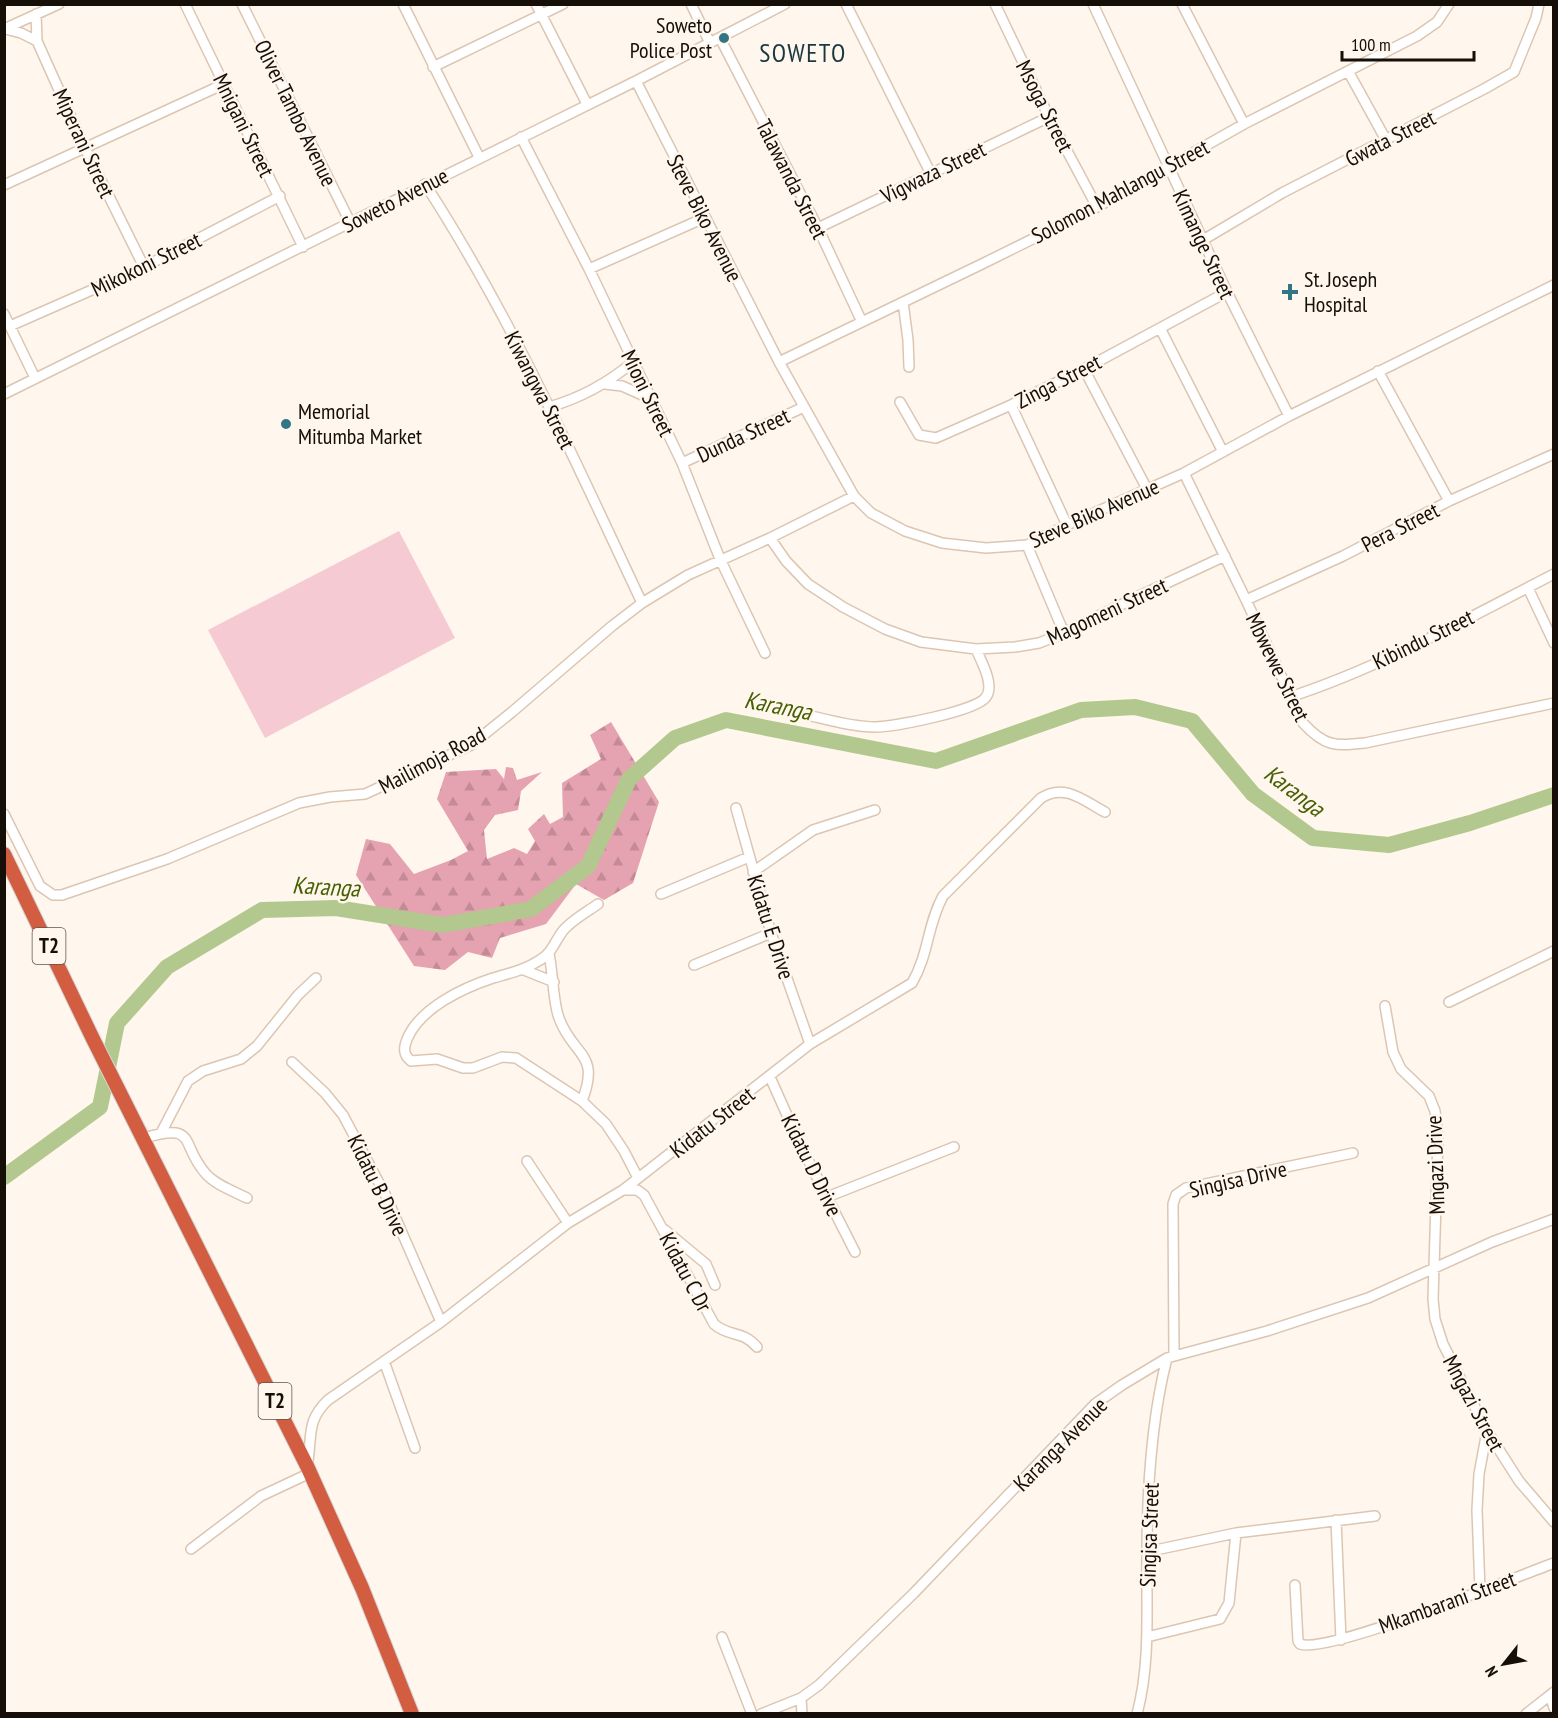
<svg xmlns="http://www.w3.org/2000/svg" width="1558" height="1718" font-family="'PT Sans Narrow',sans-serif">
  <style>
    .grass { fill: #f6cad3 }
    .forest { fill: url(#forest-firs) }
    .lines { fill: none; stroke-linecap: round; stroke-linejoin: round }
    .river { stroke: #b2c88e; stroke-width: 16 }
    .minor-casing { stroke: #dcc6b2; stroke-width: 12 }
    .highway-casing { stroke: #d5d4d3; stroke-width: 16 }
    .minor { stroke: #fff; stroke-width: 9 }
    .highway { stroke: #d25d40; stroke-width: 14 }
    .poi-dot { fill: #327686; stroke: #fff6ed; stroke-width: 2 }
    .labels { text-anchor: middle; stroke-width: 5; stroke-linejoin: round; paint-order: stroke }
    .shield { fill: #fff6ed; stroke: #5c544d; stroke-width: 1.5 }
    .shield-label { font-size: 21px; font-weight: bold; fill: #160f08 }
    .poi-label { font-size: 22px; fill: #160f08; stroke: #fff6ed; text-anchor: start }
    .street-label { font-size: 22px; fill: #160f08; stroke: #fff6ed }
    .water-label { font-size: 24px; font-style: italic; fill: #476003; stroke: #fff6ed }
    .quarter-label { font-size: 26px; letter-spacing: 1.5px; fill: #193941; stroke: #fff6ed }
  </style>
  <defs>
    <pattern id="forest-firs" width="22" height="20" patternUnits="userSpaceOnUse" patternTransform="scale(1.5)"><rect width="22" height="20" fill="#e5a2b0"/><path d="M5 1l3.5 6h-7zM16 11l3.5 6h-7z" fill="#c48a96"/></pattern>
  </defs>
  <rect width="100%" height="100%" fill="#fff6ed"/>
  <path class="grass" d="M 399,531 L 455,638 L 265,738 L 208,630 Z"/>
  <path class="forest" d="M 611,722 L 659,802 L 633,883 L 604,900 L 576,884 L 546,924 L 500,938 L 492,958 L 468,952 L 445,970 L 414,966 L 356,875 L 366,839 L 390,844 L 414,874 L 451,860 L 468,851 L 437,799 L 446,772 L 496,769 L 504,779 L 506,767 L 513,768 L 517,780 L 542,772 L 521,791 L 518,810 L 495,815 L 484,830 L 487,859 L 514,848 L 527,854 L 535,841 L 528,829 L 544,814 L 550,824 L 563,817 L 562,783 L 601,759 L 590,735 Z"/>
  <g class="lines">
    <path class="river" d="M 4,1177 L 100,1107 L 117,1023 L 167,967 L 262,910 L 336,908 L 443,925 L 531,909 L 588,866 L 629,779 L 675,738 L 726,720 L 936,761 L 1081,710 L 1135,707 L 1192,721 L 1253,794 L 1313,838 L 1389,845 L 1470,823 L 1554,795"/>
    <defs>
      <path id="minor" d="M 185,4 L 303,247
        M 242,4 L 350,222
        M 403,4 L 479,157
        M 536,4 L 587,104
        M 691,4 L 710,43
        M 846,4 L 931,174
        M 995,4 L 1049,117 L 1097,207
        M 1093,4 L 1227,292 L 1289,416
        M 1182,4 L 1244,124
        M 36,14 L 37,41 L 85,148 L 144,267
        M 4,29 L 59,4
        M 5,29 L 21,33 L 37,41
        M 720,38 L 818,228 L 862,322
        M 433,67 L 563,4
        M 1348,71 L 1386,140
        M 636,81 L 779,362 L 854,496 L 871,513 L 905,531 L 942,543 L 986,548 L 1027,545 L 1067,525 L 1184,473 L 1289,416 L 1554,285
        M 521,137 L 589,269 L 682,463 L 720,559 L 765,653
        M 425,184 C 511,316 575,461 642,603
        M 4,185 L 224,84
        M 818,228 L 1049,117
        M 1203,240 L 1282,193 L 1484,89 L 1514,72 L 1536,18 L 1539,4
        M 589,269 L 704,218
        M 903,302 L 908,340 L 909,367
        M 4,314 L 35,378
        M 10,326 L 144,267 L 280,196
        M 1160,328 L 1223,452
        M 779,362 L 982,264 L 1097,207 L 1244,124 L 1417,36 L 1437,22 L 1449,4
        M 1084,369 L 1147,489
        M 1378,371 L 1449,501
        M 605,384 L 622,386 L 651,399
        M 4,394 L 636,81 L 785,4
        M 900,402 L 919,435 L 936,438 L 1011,405 L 1084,369 L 1227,292
        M 1011,405 L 1067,525
        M 549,407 C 581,398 608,383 633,362
        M 682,463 L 804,407
        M 1184,473 L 1246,600 L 1303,723 C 1325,747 1335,746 1365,743 L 1554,703
        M 770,538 L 786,561 L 808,584 L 843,607 L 885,629 L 921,642 L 976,649 L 1015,647 L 1039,643 L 1064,633 L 1139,596 L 1225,556
        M 1027,545 L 1064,633
        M 1528,588 L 1554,643
        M 1246,600 L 1343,556 L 1449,501 L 1554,454
        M 1290,697 C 1382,667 1468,618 1554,574
        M 807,715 C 829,720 853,727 875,727 C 893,727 977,711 986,697 C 995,685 981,661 976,649
        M 736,808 L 771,933 L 810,1044
        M 4,814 L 40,886 L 53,895 L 62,895 L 167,859 L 299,803 L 330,797 L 365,794 L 471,745 L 512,712 L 612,626 L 642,603 L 688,575 L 770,538 L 854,496
        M 753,872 L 813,830 L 875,810
        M 661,894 L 749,857
        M 598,904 C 587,912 570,921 562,932 C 554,943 552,953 540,960 C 525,970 510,973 493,978 C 463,988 422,1007 408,1037 C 404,1046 402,1054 411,1061 L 437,1059 L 463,1068 L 473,1068 L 502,1057 L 516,1058 L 582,1101 L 606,1124 L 624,1151 L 638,1178
        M 549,954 C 553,972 553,1003 559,1018 C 573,1057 601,1052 582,1101
        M 694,965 L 771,933
        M 524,970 L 554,982
        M 1449,1002 L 1554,951
        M 1385,1006 L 1393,1052 L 1401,1069 L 1429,1096 L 1435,1111 L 1438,1138 L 1433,1299 L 1435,1319 L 1443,1344 L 1487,1431 L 1519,1481 L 1554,1522
        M 292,1062 L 325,1093 L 343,1115 L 386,1196 L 441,1322
        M 770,1077 L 799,1142 L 855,1252
        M 161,1133 L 188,1081 L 203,1071 L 241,1059 L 257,1046 L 298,995 L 316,978
        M 144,1138 C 199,1122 179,1144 206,1174 C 216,1185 233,1191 247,1198
        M 527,1161 L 568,1223
        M 623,1190 L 637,1190 L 644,1195 L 714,1324 C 730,1338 741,1329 757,1347
        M 827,1197 L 954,1147
        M 665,1230 L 706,1264 L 715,1285
        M 1174,1355 L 1173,1204 L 1176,1195 L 1186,1188 L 1353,1153
        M 384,1361 L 415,1448
        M 307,1466 C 313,1437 305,1422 328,1400 L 441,1322 L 568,1223 L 623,1190 L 810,1044 L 912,983 C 929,954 927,925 943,896 L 1041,798 C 1064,783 1083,800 1105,812
        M 1336,1520 L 1341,1640
        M 191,1549 L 261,1496 L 310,1473
        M 1146,1552 L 1236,1533 L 1375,1516
        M 1295,1585 L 1298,1641 L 1300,1644 C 1326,1655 1516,1577 1554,1563
        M 1480,1590 L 1477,1510 L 1479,1474 L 1487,1431
        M 722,1637 L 752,1714
        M 1147,1637 L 1220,1619 L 1229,1603 L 1236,1533
        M 1550,1695 L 1554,1708
        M 801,1698 L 802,1714
        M 761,1714 L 801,1698 L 819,1685 L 914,1593 L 1095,1404 L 1122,1385 L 1167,1358 L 1267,1331 L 1368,1298 L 1492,1242 L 1554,1219
        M 1137,1714 C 1151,1661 1146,1607 1147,1554 C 1147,1489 1151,1421 1167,1358
        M 1526,1714 L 1554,1692"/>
      <path id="highway" d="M 4,854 L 93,1039 L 307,1466 L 362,1588 L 412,1714"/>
    </defs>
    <use href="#minor" class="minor-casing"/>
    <use href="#highway" class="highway-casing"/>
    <use href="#minor" class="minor"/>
    <use href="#highway" class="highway"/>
  </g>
  <g class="poi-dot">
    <circle cx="724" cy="38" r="6"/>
    <path d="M1287 283h6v6h6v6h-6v6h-6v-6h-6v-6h6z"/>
    <circle cx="286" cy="424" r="6"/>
  </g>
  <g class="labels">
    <g class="shield">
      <rect x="32.5" y="928" width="33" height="36" rx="4.5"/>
      <rect x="258.5" y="1383" width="33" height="36" rx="4.5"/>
    </g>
    <g class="shield-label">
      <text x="49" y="953">T2</text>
      <text x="275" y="1408">T2</text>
    </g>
    <g class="poi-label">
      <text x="712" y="33" text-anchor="end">Soweto<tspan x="712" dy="25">Police Post</tspan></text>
      <text x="1304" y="287">St. Joseph<tspan x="1304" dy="25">Hospital</tspan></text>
      <text x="298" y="419">Memorial<tspan x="298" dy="25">Mitumba Market</tspan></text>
    </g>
    <g class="street-label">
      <text transform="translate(1045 106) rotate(63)" y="8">Msoga Street</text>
      <text transform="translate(296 113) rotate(64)" y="8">Oliver Tambo Avenue</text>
      <text transform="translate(244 125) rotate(64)" y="8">Mnigani Street</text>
      <text transform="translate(1390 138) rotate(-27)" y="8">Gwata Street</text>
      <text transform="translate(84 143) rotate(65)" y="8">Miperani Street</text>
      <text transform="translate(933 172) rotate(-26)" y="8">Vigwaza Street</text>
      <text transform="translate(792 179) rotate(63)" y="8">Talawanda Street</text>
      <text transform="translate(1120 191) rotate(-28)" y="8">Solomon Mahlangu Street</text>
      <text transform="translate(395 200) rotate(-27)" y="8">Soweto Avenue</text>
      <text transform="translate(705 218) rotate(63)" y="8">Steve Biko Avenue</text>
      <text transform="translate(1204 244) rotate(65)" y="8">Kimange Street</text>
      <text transform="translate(146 264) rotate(-26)" y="8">Mikokoni Street</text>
      <text transform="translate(1058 381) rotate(-27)" y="8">Zinga Street</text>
      <text transform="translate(540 390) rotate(63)" y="8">Kiwangwa Street</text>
      <text transform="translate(648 393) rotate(64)" y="8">Mioni Street</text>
      <text transform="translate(743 435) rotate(-25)" y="8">Dunda Street</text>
      <text transform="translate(1094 513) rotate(-24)" y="8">Steve Biko Avenue</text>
      <text transform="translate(1400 527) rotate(-27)" y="8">Pera Street</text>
      <text transform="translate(1107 611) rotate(-25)" y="8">Magomeni Street</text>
      <text transform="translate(1423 639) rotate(-26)" y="8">Kibindu Street</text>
      <text transform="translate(1278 667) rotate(64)" y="8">Mbwewe Street</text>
      <text transform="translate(432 760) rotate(-28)" y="8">Mailimoja Road</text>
      <text transform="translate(771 927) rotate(72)" y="8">Kidatu E Drive</text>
      <text transform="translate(712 1122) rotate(-38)" y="8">Kidatu Street</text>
      <text transform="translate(812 1165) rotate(64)" y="8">Kidatu D Drive</text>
      <text transform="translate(1435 1165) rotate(-92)" y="8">Mngazi Drive</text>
      <text transform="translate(1238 1179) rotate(-13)" y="8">Singisa Drive</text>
      <text transform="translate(378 1185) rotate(64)" y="8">Kidatu B Drive</text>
      <text transform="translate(686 1272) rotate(62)" y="8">Kidatu C Dr</text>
      <text transform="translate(1474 1403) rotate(62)" y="8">Mngazi Street</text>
      <text transform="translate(1060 1444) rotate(-45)" y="8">Karanga Avenue</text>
      <text transform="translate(1149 1535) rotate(-88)" y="8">Singisa Street</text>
      <text transform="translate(1447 1602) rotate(-20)" y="8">Mkambarani Street</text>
    </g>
    <g class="water-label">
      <text transform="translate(778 706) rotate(11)" y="8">Karanga</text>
      <text transform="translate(1294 791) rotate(37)" y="8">Karanga</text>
      <text transform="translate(326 887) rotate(3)" y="8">Karanga</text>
    </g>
    <g class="quarter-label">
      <text x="803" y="62">SOWETO</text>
    </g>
  </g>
  <rect width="1558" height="1718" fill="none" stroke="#160f08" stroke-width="12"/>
  <g transform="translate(1504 1664) rotate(239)" stroke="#fff6ed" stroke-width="4.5" paint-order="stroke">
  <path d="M0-4.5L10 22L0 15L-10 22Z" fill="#160f08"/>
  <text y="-9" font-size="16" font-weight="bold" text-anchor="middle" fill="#160f08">N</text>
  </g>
  <path d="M1342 51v9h132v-9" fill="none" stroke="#160f08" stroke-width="3"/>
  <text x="1351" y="51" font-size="18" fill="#160f08" stroke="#fff6ed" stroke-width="4.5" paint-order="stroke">100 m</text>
</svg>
